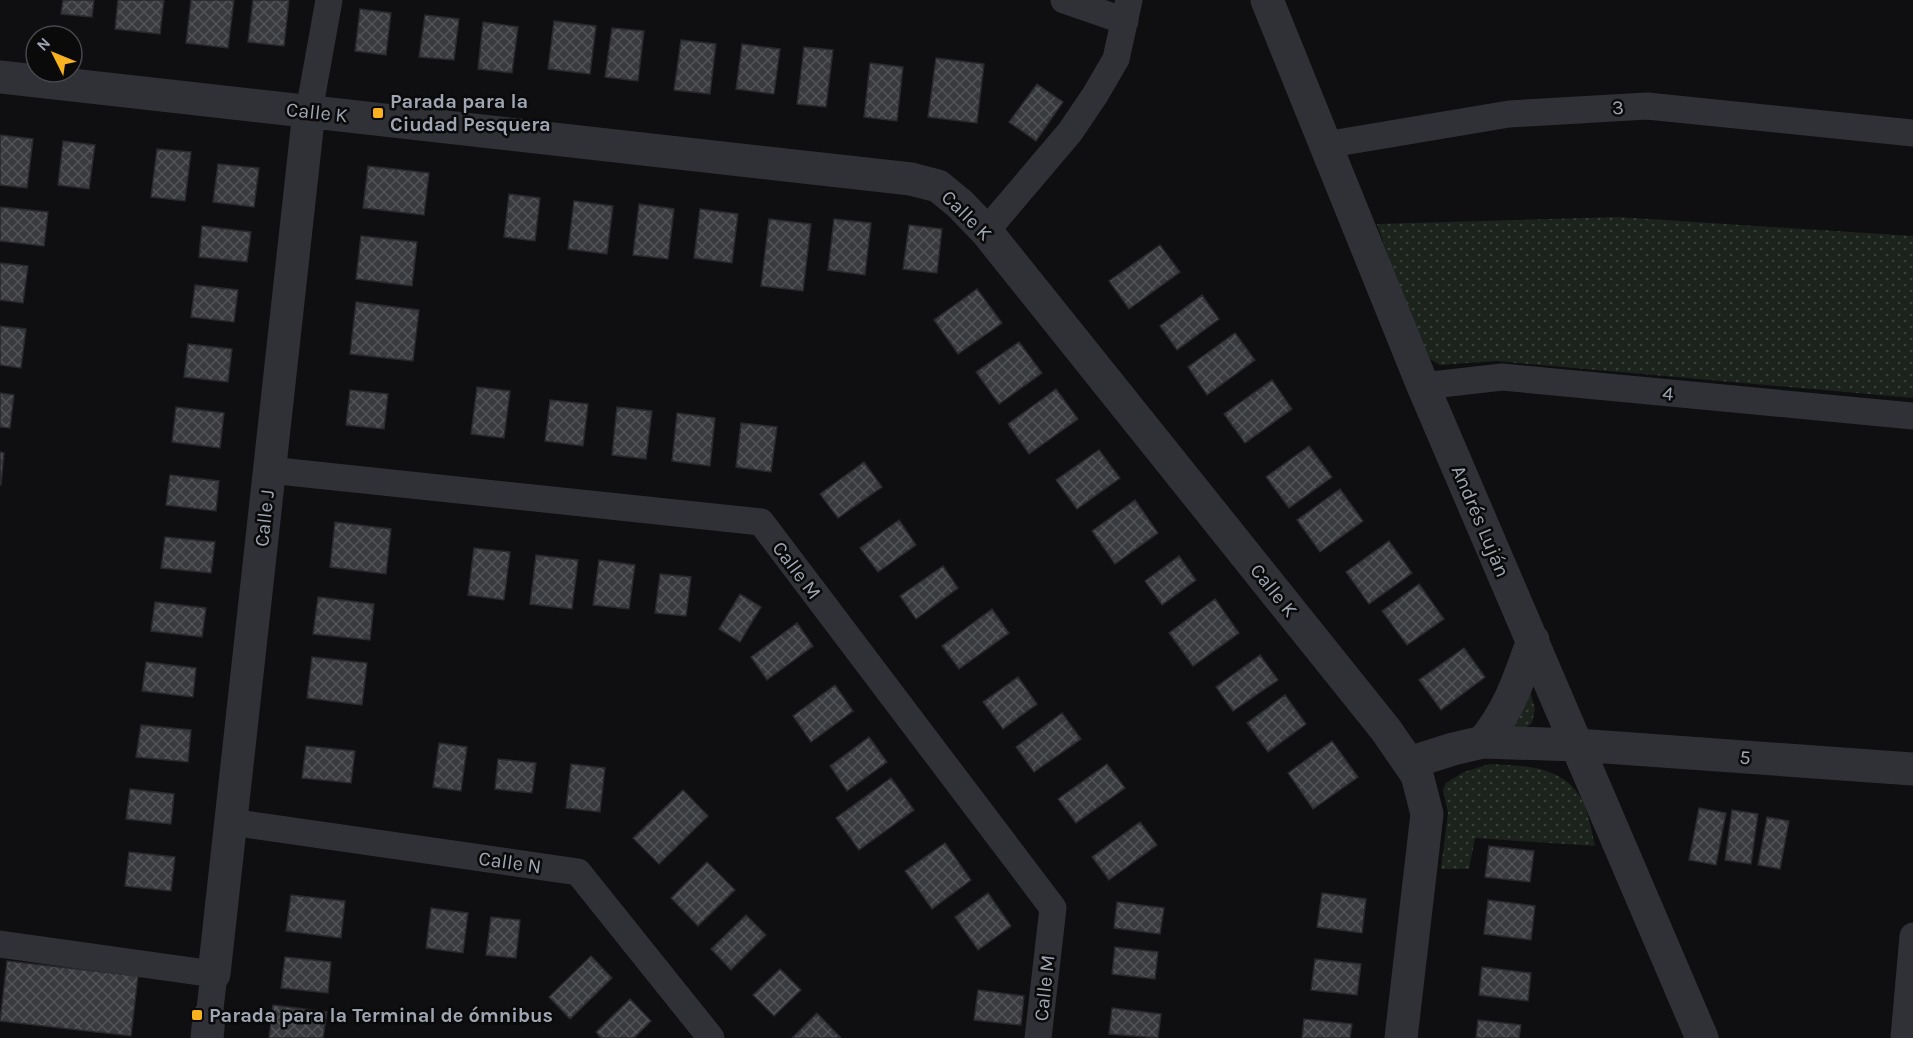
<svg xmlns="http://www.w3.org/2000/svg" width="1913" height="1038" font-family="Karla,sans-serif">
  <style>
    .grass { fill: url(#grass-dots) }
    .building { fill: url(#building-cross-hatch); stroke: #29292d; stroke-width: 1.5 }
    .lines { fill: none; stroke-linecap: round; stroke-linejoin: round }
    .minor { stroke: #303136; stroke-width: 27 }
    .tertiary { stroke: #303136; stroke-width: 33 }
    .poi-dot { fill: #f9b21f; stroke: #0a0a0b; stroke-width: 2 }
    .labels { text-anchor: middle; stroke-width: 5; stroke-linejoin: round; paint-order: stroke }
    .poi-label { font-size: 20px; font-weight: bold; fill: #9fa5b2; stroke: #0a0a0b; text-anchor: start }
    .street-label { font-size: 20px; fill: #9fa5b2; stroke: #0a0a0b }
  </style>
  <defs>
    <pattern id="grass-dots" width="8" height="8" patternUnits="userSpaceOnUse" patternTransform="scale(1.5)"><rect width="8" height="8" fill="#1b231c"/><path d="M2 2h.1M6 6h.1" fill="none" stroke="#39403b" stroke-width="1.8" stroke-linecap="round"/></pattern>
    <pattern id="building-cross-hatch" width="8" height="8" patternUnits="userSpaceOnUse" patternTransform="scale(1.5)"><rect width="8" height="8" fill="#383a3e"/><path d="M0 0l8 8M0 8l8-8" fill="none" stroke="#525458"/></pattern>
  </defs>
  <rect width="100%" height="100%" fill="#0f0f11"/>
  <path class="grass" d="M 1617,217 L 1913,236 L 1913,398 L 1496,361 L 1440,365 L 1423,355 L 1377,224 Z
    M 1526,676 L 1535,709 L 1532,723 L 1525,728 L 1503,727 Z
    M 1490,764 C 1529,766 1570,766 1586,809 C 1590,821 1592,834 1595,846 L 1475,838 L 1469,869 L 1441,869 L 1448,813 L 1443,790 L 1446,783 L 1464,772 Z"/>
  <path class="building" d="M 63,0 L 94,0 L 92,17 L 61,14 Z
    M 118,0 L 164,0 L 160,34 L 115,29 Z
    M 191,0 L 234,0 L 228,48 L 186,43 Z
    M 253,0 L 289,0 L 284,46 L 248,42 Z
    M 360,9 L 391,13 L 386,55 L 355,51 Z
    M 425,15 L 459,19 L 454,60 L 419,57 Z
    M 554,21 L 596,26 L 590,74 L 548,69 Z
    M 483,22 L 518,27 L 512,73 L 478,69 Z
    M 612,28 L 644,31 L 638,81 L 605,77 Z
    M 681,40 L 716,44 L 710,94 L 674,90 Z
    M 742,44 L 780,49 L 774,94 L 736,89 Z
    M 804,47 L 833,50 L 826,107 L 797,104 Z
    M 936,58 L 984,64 L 977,123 L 928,117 Z
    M 870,63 L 903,67 L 897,121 L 864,117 Z
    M 1037,84 L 1063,102 L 1036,141 L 1009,122 Z
    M 0,135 L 33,139 L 27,188 L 0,185 Z
    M 63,141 L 95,145 L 89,189 L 58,185 Z
    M 157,149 L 191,152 L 185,201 L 151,197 Z
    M 218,164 L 259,168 L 254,207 L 213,202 Z
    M 368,166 L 429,173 L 424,215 L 363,208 Z
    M 509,194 L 540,198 L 535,241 L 504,237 Z
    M 574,201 L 613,206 L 607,254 L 568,249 Z
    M 639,204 L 674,209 L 668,259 L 633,255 Z
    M 0,207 L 48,212 L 44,246 L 0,241 Z
    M 700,209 L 738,214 L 732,263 L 694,258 Z
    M 769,219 L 811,224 L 803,291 L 761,286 Z
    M 834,219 L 871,223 L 865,275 L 828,270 Z
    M 909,225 L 942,229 L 937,273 L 903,269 Z
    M 202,226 L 251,232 L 247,262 L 199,257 Z
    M 361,236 L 417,242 L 412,286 L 356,279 Z
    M 1160,245 L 1180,272 L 1129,309 L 1109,281 Z
    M 0,263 L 28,266 L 23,303 L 0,300 Z
    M 195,285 L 238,290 L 234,322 L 191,317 Z
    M 977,289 L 1002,323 L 958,354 L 934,320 Z
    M 1202,295 L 1219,319 L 1177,350 L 1160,326 Z
    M 356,302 L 419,310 L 413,361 L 350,354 Z
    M 0,326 L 26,329 L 21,368 L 0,365 Z
    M 1235,333 L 1255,360 L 1207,395 L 1188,367 Z
    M 1019,342 L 1042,373 L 999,404 L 976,372 Z
    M 188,344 L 232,349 L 228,382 L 184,377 Z
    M 1272,380 L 1292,409 L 1245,443 L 1224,414 Z
    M 477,387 L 510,391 L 504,438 L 471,434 Z
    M 1056,389 L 1078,419 L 1029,454 L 1008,424 Z
    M 350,390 L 388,394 L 384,429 L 346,425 Z
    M 0,393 L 14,395 L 10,428 L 0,427 Z
    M 550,400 L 588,404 L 583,446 L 545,441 Z
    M 176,407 L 224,413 L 220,448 L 172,442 Z
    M 617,407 L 652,411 L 646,459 L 612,455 Z
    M 677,413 L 715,418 L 710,466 L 672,461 Z
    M 741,423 L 777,427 L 771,472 L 736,467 Z
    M 1309,446 L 1332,477 L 1289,508 L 1266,477 Z
    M 1099,450 L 1120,478 L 1077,509 L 1056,480 Z
    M 0,452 L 4,453 L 1,485 L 0,485 Z
    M 864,462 L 882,487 L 838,518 L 820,494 Z
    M 170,475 L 219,481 L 216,511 L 166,505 Z
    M 1340,489 L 1363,521 L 1320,552 L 1297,520 Z
    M 1135,500 L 1158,533 L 1115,564 L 1092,531 Z
    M 899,520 L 916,545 L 878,572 L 860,548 Z
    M 335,522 L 391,529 L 386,574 L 330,567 Z
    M 165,537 L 215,542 L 211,573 L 161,568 Z
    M 1389,541 L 1412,573 L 1369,604 L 1346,572 Z
    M 474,548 L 510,552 L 504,600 L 468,595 Z
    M 536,555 L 578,560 L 572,609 L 530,604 Z
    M 1179,556 L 1196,580 L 1162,605 L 1145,581 Z
    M 599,560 L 635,565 L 629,609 L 593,605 Z
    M 943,566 L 958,588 L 916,619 L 900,596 Z
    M 660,574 L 691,577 L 686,616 L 655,613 Z
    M 1419,584 L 1444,619 L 1407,645 L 1382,611 Z
    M 740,594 L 761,607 L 740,642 L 719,629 Z
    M 318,597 L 374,604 L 370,640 L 313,634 Z
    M 1215,599 L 1239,633 L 1193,666 L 1169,633 Z
    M 155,602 L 206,608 L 202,637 L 151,631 Z
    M 992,609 L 1009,633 L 959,669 L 942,646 Z
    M 797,623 L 813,646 L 767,680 L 751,657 Z
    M 1464,648 L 1485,677 L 1441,710 L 1419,680 Z
    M 1260,655 L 1278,680 L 1233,711 L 1216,687 Z
    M 312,657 L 367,663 L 362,705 L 307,698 Z
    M 146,662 L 196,668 L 193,697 L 142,691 Z
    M 1018,677 L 1037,704 L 1003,729 L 983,702 Z
    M 835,685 L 853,711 L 811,742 L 793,716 Z
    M 1285,695 L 1306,724 L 1268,752 L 1247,723 Z
    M 1062,713 L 1081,739 L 1034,772 L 1016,747 Z
    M 141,725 L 191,730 L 188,762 L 136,757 Z
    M 869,737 L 887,762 L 847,791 L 830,766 Z
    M 1332,741 L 1358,777 L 1313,809 L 1288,773 Z
    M 439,743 L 467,747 L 461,791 L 433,787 Z
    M 306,746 L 355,751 L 351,783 L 302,778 Z
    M 498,759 L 536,763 L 532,793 L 495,789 Z
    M 571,764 L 605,768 L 600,812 L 566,808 Z
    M 1107,764 L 1125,788 L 1076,823 L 1058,799 Z
    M 891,778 L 914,810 L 859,850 L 836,818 Z
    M 130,789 L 174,794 L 171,824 L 126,819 Z
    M 683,790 L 708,816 L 659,864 L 633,838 Z
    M 1699,808 L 1726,813 L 1716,865 L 1689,860 Z
    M 1732,810 L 1758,814 L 1751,864 L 1725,860 Z
    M 1767,817 L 1789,821 L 1780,869 L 1758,865 Z
    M 1140,822 L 1157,845 L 1109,880 L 1092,857 Z
    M 945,843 L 971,880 L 932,909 L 905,871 Z
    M 1489,846 L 1534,851 L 1530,882 L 1485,877 Z
    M 129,852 L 175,857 L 171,891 L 125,886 Z
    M 707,862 L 735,890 L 698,926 L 671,898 Z
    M 988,893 L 1011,926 L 978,950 L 955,917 Z
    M 1322,893 L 1366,899 L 1362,933 L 1317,927 Z
    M 291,895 L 345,901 L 341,938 L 286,931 Z
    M 1488,900 L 1535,906 L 1531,940 L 1484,934 Z
    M 1117,902 L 1164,908 L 1160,934 L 1114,928 Z
    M 431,908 L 468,913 L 463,953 L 426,948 Z
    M 746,915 L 766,935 L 731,970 L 711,949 Z
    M 491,917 L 520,920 L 516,958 L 486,955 Z
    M 1115,947 L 1158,952 L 1155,979 L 1112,974 Z
    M 591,956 L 612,978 L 570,1019 L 549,997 Z
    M 285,957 L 331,962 L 328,993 L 281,988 Z
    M 1315,959 L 1361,964 L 1357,995 L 1311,990 Z
    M 7,961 L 138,976 L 131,1036 L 0,1021 Z
    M 1482,967 L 1531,973 L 1528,1001 L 1479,995 Z
    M 780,969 L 801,990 L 774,1016 L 753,995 Z
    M 978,990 L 1024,996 L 1021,1025 L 974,1020 Z
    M 630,999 L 651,1021 L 634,1038 L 601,1038 L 596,1032 Z
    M 273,1005 L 327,1012 L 323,1038 L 269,1038 Z
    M 1112,1008 L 1161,1014 L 1158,1038 L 1109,1034 Z
    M 817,1013 L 841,1038 L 792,1038 Z
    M 1304,1019 L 1352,1024 L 1350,1038 L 1302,1038 Z
    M 1478,1020 L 1521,1025 L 1519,1038 L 1476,1038 Z"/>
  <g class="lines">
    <path class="minor" d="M 1064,0 L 1125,21
      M 309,111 L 329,0
      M 1325,145 L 1509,114 L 1647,106 L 1913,133
      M 986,231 L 1070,132 L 1095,95 L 1116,59 L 1129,0
      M 1423,386 L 1502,377 L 1913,416
      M 269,470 L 761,522 L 1053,908 L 1038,1038
      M 230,822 L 578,872 L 711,1038
      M 0,944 L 214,974 L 209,1017
      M 1904,1038 L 1913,936"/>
    <path class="tertiary" d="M 1267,0 L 1423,386 L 1702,1038
      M 0,77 L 911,179 L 938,186 L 960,204 L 986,231 L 1386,730 L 1417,775 L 1427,814 L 1401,1038
      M 1483,742 C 1510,709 1519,679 1533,640
      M 1409,763 L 1453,749 L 1483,742 L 1577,745 L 1913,769
      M 214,974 L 309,111
      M 207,1038 L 209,1017"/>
  </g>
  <g class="poi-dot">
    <rect x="372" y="107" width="12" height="12" rx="3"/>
    <rect x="191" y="1009" width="12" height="12" rx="3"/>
  </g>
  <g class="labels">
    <g class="poi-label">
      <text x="390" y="108">Parada para la<tspan x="390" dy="23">Ciudad Pesquera</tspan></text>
      <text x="209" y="1022">Parada para la Terminal de ómnibus</text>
    </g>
    <g class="street-label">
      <text transform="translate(1618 107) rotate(-4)" y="7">3</text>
      <text transform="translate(317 112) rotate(6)" y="7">Calle K</text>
      <text transform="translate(967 215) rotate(45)" y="7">Calle K</text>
      <text transform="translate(1668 393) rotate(6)" y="7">4</text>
      <text transform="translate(264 518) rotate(-84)" y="7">Calle J</text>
      <text transform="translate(1481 521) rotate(67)" y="7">Andrés Luján</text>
      <text transform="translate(797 570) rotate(53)" y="7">Calle M</text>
      <text transform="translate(1274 590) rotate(51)" y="7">Calle K</text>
      <text transform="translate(1745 757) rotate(4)" y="7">5</text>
      <text transform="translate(510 862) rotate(8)" y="7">Calle N</text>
      <text transform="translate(1044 988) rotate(-84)" y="7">Calle M</text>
    </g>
  </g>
  <g transform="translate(54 54) rotate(313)"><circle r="28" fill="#0a0a0b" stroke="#46484e" stroke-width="1.5"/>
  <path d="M0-4.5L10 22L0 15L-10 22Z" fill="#f9b21f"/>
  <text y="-9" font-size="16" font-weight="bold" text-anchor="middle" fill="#9fa5b2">N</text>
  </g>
</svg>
